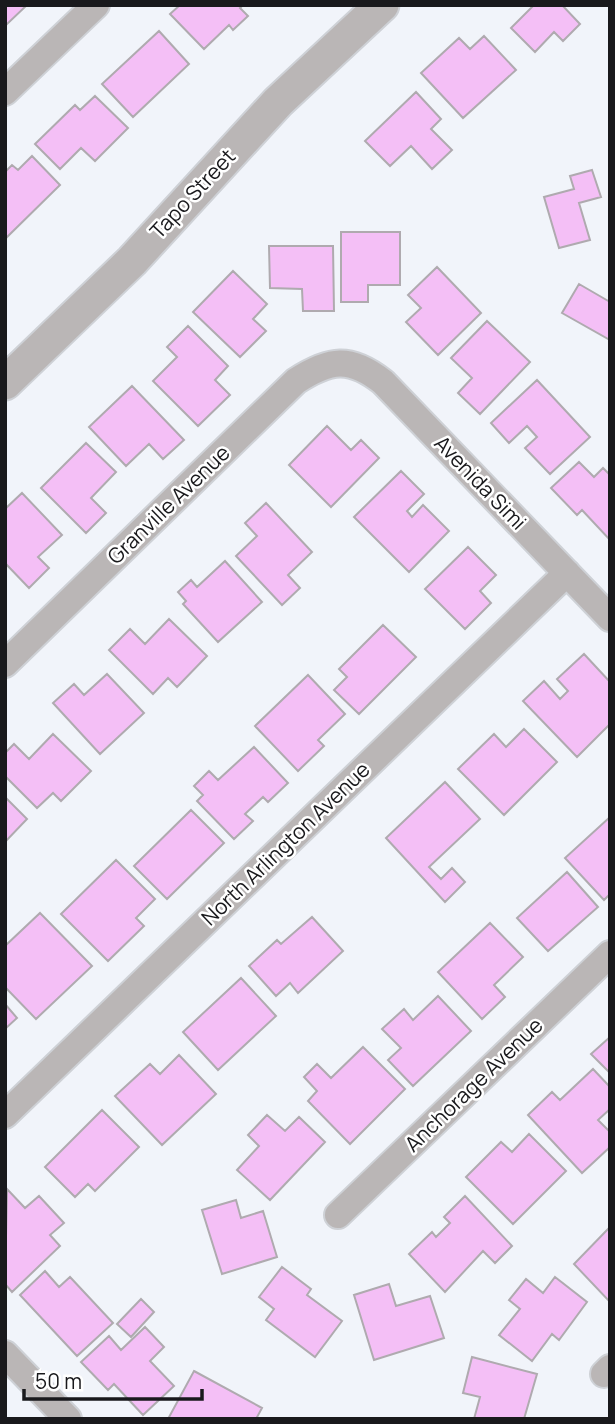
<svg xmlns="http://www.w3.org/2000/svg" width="615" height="1424" font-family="Manrope,sans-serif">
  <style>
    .building { fill: #f4bff6; stroke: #afaaaf; stroke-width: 2 }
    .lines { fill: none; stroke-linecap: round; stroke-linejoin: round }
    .minor-casing { stroke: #ced1d6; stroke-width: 30 }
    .tertiary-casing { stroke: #ced1d6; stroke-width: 37 }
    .minor { stroke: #bab6b6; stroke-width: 26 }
    .tertiary { stroke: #bab6b6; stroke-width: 33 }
    .labels { text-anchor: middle; stroke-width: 5; stroke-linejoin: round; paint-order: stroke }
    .street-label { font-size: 21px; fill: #19191c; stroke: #fff }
  </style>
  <rect width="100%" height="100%" fill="#f1f4fa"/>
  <path class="building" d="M 5,5 L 27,5 L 5,26 Z
    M 180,5 L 243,5 L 240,8 L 248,16 L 233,30 L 229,25 L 204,49 L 170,14 Z
    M 534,5 L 562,5 L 580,24 L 563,41 L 554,32 L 535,52 L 511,28 Z
    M 159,31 L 189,64 L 133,117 L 102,84 Z
    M 484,36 L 516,70 L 463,118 L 421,73 L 459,38 L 470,49 Z
    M 416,92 L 441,119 L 431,129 L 452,150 L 432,169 L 411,146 L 390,166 L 365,141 Z
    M 95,96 L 128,128 L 95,161 L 81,148 L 60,169 L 35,144 L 75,105 L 80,110 Z
    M 32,156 L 60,185 L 5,239 L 5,172 L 12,165 L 18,170 Z
    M 592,170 L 601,197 L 579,203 L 590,240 L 559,248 L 544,197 L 574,189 L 570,176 Z
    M 341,232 L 400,232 L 400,285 L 368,285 L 368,302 L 341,302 Z
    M 269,246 L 333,246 L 334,311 L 303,311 L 302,289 L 270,288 Z
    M 437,267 L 481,313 L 438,355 L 406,322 L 421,308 L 408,295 Z
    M 233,271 L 267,304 L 253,319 L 266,331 L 240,357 L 193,312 Z
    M 579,284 L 610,302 L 610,340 L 562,313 Z
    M 487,321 L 530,362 L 480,414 L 458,393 L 472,378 L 451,358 Z
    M 188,326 L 228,366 L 215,380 L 230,395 L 198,426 L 153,381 L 177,357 L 167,347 Z
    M 537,380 L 590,437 L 550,474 L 525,448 L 537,437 L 527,426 L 509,443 L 491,423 Z
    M 132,386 L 184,440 L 163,459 L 149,444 L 126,466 L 89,427 Z
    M 327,426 L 351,450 L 361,440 L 379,458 L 331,507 L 289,465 Z
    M 86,443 L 116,472 L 91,498 L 106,513 L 86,533 L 41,488 Z
    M 579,462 L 594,477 L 603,468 L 610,475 L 610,540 L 582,510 L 577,515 L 551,488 Z
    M 401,471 L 424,494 L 407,511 L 412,517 L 423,505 L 449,531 L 409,572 L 354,517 Z
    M 22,493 L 62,535 L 38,557 L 49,568 L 29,588 L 5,563 L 5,509 Z
    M 266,503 L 312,552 L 288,575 L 300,588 L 282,605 L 236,556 L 257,536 L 245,523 Z
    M 468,547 L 496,575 L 480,591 L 491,603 L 465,629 L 425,589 Z
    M 225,561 L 262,602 L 218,642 L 183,604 L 186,601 L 178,592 L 191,580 L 197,587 Z
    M 169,619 L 207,656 L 177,687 L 168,678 L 153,694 L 109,650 L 130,629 L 145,644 Z
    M 383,625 L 416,657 L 359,714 L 334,690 L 347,677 L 339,669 Z
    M 584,654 L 610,682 L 610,724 L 577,757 L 523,701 L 544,681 L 560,699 L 568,691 L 557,679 Z
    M 107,674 L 144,713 L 100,754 L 53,703 L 74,684 L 84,695 Z
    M 308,675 L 345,714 L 318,740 L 324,746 L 298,771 L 255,726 Z
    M 524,729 L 557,762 L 504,815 L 458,769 L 494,734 L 506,747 Z
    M 53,734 L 91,771 L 61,801 L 53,793 L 37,808 L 5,776 L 5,753 L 14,744 L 29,759 Z
    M 254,747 L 288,783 L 268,802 L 263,797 L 245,814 L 253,821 L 234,839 L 197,801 L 203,795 L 194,786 L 209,771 L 218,780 Z
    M 445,782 L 480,819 L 429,867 L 441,879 L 452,868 L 465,882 L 445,902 L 386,838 Z
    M 5,797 L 27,819 L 5,842 Z
    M 191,810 L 224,843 L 167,899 L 134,866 Z
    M 610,817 L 610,894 L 604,900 L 565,858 Z
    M 116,860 L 155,899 L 136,918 L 144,926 L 108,961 L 61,914 Z
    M 567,872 L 598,907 L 548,951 L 517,918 Z
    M 40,913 L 92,966 L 36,1019 L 5,987 L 5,946 Z
    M 312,917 L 343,951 L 298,993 L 290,983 L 276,996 L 249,966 L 277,940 L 281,944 Z
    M 490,923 L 523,957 L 494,985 L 505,997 L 482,1019 L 438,972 Z
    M 241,978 L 276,1016 L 218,1070 L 183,1032 Z
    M 438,996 L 471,1031 L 413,1086 L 388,1060 L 401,1048 L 382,1029 L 404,1009 L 413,1020 Z
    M 5,1004 L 17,1018 L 5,1029 Z
    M 610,1037 L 610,1073 L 591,1054 Z
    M 363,1047 L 405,1089 L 350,1144 L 308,1101 L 317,1091 L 304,1077 L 317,1064 L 331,1078 Z
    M 179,1055 L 216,1094 L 162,1145 L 115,1096 L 150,1064 L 160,1074 Z
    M 593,1069 L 610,1087 L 610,1109 L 598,1120 L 610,1132 L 610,1147 L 582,1173 L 528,1115 L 552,1092 L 560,1100 Z
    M 102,1110 L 139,1147 L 95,1191 L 88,1184 L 75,1197 L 45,1167 Z
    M 267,1115 L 285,1131 L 299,1117 L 325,1142 L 270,1200 L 237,1170 L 259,1146 L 248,1135 Z
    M 529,1134 L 566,1171 L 513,1224 L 466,1177 L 501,1142 L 512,1152 Z
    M 7,1189 L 25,1208 L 39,1196 L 64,1223 L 50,1235 L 60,1246 L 12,1292 L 5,1284 Z
    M 465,1196 L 512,1246 L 495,1263 L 483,1251 L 445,1292 L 409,1254 L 432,1232 L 436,1237 L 450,1223 L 444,1217 Z
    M 236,1200 L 241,1218 L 263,1211 L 277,1257 L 222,1274 L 202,1210 Z
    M 609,1228 L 610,1229 L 610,1302 L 574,1264 Z
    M 282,1267 L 311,1289 L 307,1295 L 342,1321 L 315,1357 L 266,1320 L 274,1309 L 259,1297 Z
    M 45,1271 L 59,1287 L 70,1277 L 113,1323 L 77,1356 L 20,1295 Z
    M 555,1277 L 587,1302 L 559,1340 L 552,1334 L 532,1361 L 499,1335 L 520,1309 L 509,1300 L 526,1279 L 543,1293 Z
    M 389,1284 L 396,1306 L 430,1296 L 444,1338 L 374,1360 L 354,1295 Z
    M 141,1299 L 154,1312 L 131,1337 L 117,1324 Z
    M 145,1327 L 164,1347 L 150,1361 L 174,1386 L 143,1415 L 114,1384 L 108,1390 L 81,1362 L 109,1336 L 121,1350 Z
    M 472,1357 L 537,1374 L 524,1419 L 474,1419 L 480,1397 L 463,1393 Z
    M 194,1371 L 262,1408 L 256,1419 L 168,1419 Z"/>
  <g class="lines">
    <defs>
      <path id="minor" d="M 5,92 L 96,5
        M 5,664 L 296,381 C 330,359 350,356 383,382 L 610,618
        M 5,1115 L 567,573
        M 338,1215 L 610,954
        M 5,1354 L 68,1419
        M 604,1374 L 610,1368"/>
      <path id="tertiary" d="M 5,383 L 132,261 L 278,102 L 382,5"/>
    </defs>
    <use href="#minor" class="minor-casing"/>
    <use href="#tertiary" class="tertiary-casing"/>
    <use href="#minor" class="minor"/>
    <use href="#tertiary" class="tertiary"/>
  </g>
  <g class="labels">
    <g class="street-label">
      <text transform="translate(193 194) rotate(-47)" y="7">Tapo Street</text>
      <text transform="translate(480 483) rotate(46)" y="7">Avenida Simi</text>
      <text transform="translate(169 505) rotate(-44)" y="7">Granville Avenue</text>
      <text transform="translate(286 844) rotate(-44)" y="7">North Arlington Avenue</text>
      <text transform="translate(474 1085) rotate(-44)" y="7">Anchorage Avenue</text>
    </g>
  </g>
  <rect width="615" height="1424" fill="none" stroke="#19191c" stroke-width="14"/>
  <path d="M24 1389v10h178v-10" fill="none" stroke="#19191c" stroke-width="3.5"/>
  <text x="35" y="1389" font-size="21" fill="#19191c" stroke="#ffffff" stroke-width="5" paint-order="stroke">50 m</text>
</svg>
